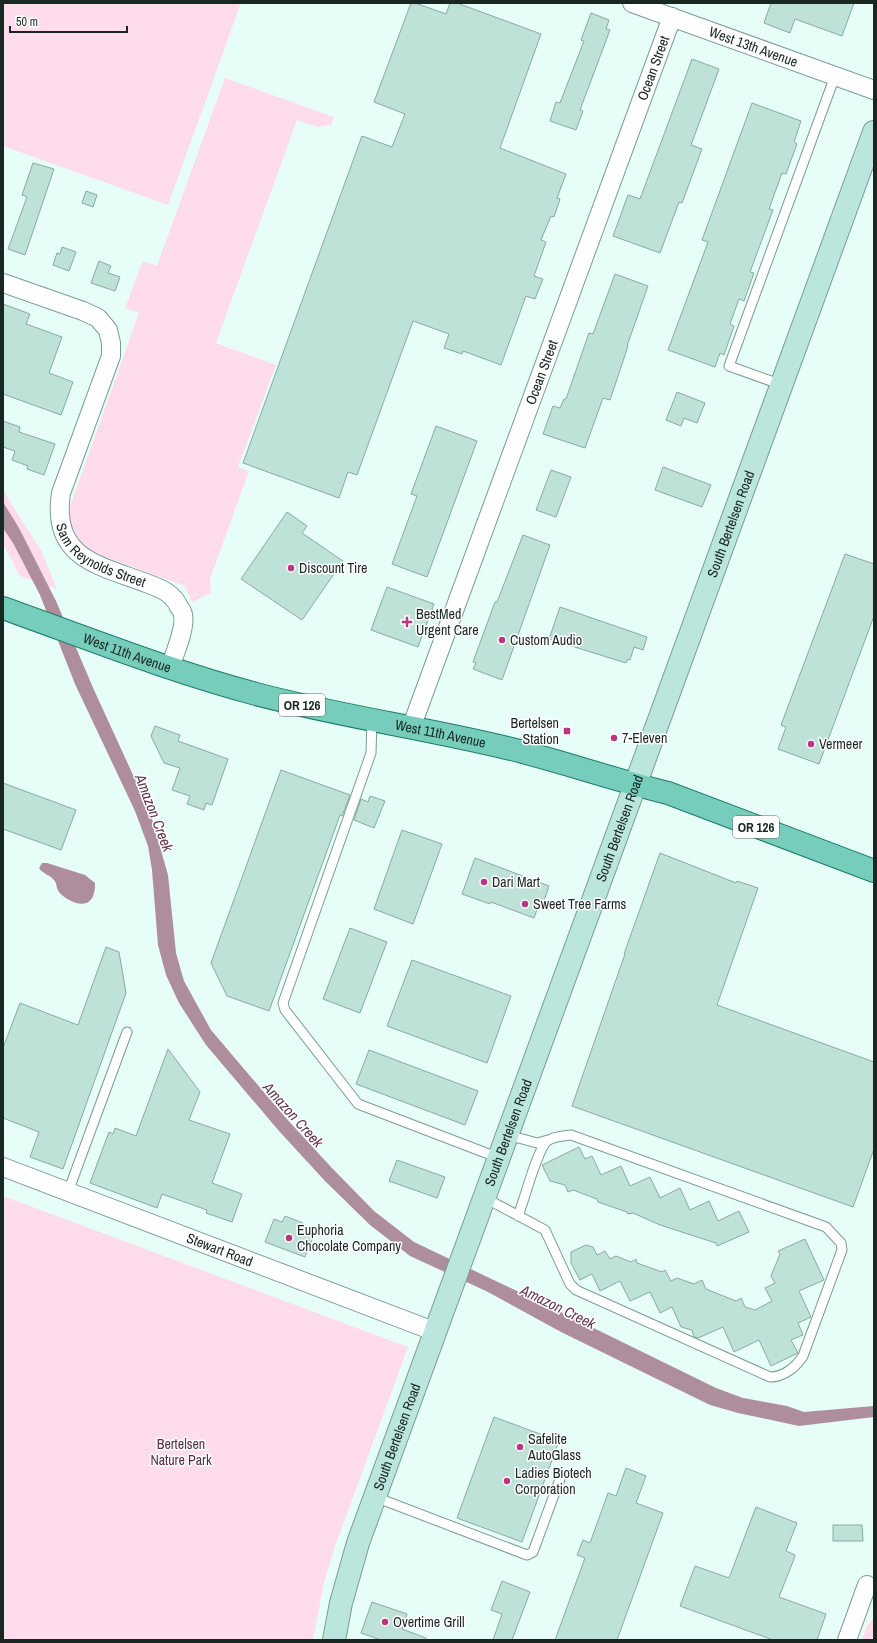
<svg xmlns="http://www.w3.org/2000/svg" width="877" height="1643" font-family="'Archivo Narrow',sans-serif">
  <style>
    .green { fill: #fedceb }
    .water { fill: #ae8e9c }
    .building { fill: #bee2d7; stroke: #88aba1 }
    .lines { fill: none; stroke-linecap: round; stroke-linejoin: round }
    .lane-casing { stroke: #7a9d93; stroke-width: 11 }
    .street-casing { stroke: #7a9d93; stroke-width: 20 }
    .secondary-casing { stroke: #7a9d93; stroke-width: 24 }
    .primary-casing { stroke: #1c7d6a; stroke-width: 24 }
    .lane { stroke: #fff; stroke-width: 9 }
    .street { stroke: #fff; stroke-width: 18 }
    .secondary { stroke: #bbe6de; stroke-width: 22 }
    .primary { stroke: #77cdbc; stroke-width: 22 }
    .poi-dot { fill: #b93780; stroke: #fff; stroke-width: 1.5 }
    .labels { text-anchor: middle; stroke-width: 3; stroke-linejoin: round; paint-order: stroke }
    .shield { fill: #fff; stroke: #5e6865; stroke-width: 1 }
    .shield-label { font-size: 13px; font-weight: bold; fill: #192723 }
    .street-label { font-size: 14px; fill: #192723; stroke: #fff }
    .poi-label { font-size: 14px; fill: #192723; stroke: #fff; text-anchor: start }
    .park-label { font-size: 14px; fill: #5a2d43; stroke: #fff }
    .water-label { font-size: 15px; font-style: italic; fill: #65374d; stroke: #fff }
  </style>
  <rect width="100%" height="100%" fill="#e7fdf7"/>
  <path class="green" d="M 3,3 L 241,3 L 168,205 L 3,146 Z
    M 225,78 L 334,117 L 331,125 L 318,127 L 297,120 L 216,343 L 276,365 L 238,467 L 249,471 L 210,579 L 211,593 L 192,602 L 185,586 L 89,551 C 75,539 69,529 69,509 L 139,313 L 125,308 L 143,261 L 157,266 Z
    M 3,490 L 42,552 L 57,589 L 20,576 L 3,544 Z
    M 3,1196 L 408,1347 L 333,1552 L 324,1583 L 313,1640 L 3,1640 Z
    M 874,1617 L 874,1640 L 862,1640 L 866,1628 Z"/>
  <path class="water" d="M 3,502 L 19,528 L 56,601 L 94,690 L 150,812 L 168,875 L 176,953 L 184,981 L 211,1030 L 285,1117 L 331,1167 L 374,1211 L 414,1242 L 565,1314 L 716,1388 L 743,1398 L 787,1406 L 804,1412 L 874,1406 L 874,1417 L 799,1426 L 738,1413 L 710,1405 L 561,1332 L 486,1291 L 410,1256 L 370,1225 L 325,1181 L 279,1131 L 206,1045 L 179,1003 L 166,975 L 158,945 L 152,870 L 148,846 L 135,811 L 75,684 L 40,595 L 13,543 L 3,528 Z
    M 42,863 L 47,863 L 85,875 L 95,883 C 95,886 95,890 94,893 C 90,912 67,902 59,892 C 56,888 57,883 54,880 C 50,875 43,874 39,868 Z"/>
  <path class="building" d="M 411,3 L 415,3 L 446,14 L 450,3 L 457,3 L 541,34 L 500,148 L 566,174 L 557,198 L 560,199 L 554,217 L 551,216 L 541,240 L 546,242 L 534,276 L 543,279 L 535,299 L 526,296 L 501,365 L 463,351 L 462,354 L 444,348 L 449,334 L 413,321 L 357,475 L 348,472 L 339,498 L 243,463 L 362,136 L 392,147 L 405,114 L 374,102 Z
    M 771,3 L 854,3 L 842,36 L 795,19 L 790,33 L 764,23 Z
    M 591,13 L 609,20 L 606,29 L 610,30 L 580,110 L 583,111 L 576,130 L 550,121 L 556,102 L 560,103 L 584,41 L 581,40 Z
    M 692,59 L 719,69 L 691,145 L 702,149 L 682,203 L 679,202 L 660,253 L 613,236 L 628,195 L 640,199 Z
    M 752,103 L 801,121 L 794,142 L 797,144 L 786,174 L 782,173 L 769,209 L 773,210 L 750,272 L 754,273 L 744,301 L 739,299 L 730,324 L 734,326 L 724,355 L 720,353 L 715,367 L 668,350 L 708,242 L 702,240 Z
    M 33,163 L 54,169 L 25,255 L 8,249 L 27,197 L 22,195 Z
    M 86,191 L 97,195 L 93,207 L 82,203 Z
    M 62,247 L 76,252 L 69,271 L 53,265 L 57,253 L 60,254 Z
    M 99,261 L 111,266 L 108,273 L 120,277 L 115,291 L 91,283 Z
    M 615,274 L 648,286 L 627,346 L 628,346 L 610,400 L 603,398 L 585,448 L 543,434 L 553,406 L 560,408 L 564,399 L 566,399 L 589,333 L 593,334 Z
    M 3,304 L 30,314 L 26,324 L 62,337 L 49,373 L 73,382 L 61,415 L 3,394 Z
    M 677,392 L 705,403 L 697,423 L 684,418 L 681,426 L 666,420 Z
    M 3,421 L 20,427 L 19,432 L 55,444 L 44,475 L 27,469 L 28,466 L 12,460 L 15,451 L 3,447 Z
    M 436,426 L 477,441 L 427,577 L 392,564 L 417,496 L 411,494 Z
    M 663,467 L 711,485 L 702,507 L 655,490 Z
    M 551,470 L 571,477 L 556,517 L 536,510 Z
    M 287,512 L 307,526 L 302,533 L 343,561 L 302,620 L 241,579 Z
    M 523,535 L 550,545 L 502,680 L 473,669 L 476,663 L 473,662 L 495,602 L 497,602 Z
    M 845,554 L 874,564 L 874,616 L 819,764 L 778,749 L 786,727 L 781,725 Z
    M 387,587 L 434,604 L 418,647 L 371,630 Z
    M 560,607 L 647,637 L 643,650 L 634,647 L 630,660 L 628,659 L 626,663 L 549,639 Z
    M 155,726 L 180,735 L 178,741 L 228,759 L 212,805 L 206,803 L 204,810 L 187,804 L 190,796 L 172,790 L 180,768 L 164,763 L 151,736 Z
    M 281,770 L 350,795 L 342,816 L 340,815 L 269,1011 L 227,996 L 211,963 Z
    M 3,783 L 76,810 L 61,850 L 3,829 Z
    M 370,796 L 385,801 L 374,828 L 354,820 L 361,799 L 368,802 Z
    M 402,830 L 442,844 L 413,924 L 374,909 Z
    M 660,853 L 736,883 L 737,881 L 758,888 L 717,1005 L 874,1062 L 874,1149 L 853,1207 L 572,1106 L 625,954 L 624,954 Z
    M 475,858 L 549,886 L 544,901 L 541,899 L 534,918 L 491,902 L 490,904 L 462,894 Z
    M 350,928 L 387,942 L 360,1013 L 323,999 Z
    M 106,947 L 119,952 L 126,993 L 63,1169 L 30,1157 L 39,1132 L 3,1118 L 3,1048 L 20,1003 L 78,1025 Z
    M 412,960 L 511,996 L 487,1063 L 387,1026 Z
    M 168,1049 L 200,1092 L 189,1120 L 230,1134 L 212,1183 L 242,1194 L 232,1222 L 206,1213 L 207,1210 L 162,1194 L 157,1208 L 90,1183 L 109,1132 L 113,1134 L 115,1128 L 136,1136 Z
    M 369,1050 L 478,1091 L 465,1125 L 356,1084 Z
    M 579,1147 L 585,1159 L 592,1156 L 601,1175 L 621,1166 L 630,1186 L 650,1177 L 660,1198 L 680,1188 L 690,1210 L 709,1201 L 718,1221 L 739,1211 L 749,1232 L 717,1246 L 716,1243 L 660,1225 L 633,1213 L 628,1214 L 627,1212 L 598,1202 L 597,1199 L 573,1190 L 568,1192 L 565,1185 L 550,1181 L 542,1165 Z
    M 397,1160 L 445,1177 L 437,1198 L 389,1181 Z
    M 285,1216 L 303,1223 L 301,1230 L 314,1235 L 305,1257 L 265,1242 L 274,1219 L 282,1222 Z
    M 805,1239 L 824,1280 L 799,1291 L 811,1317 L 798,1323 L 803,1335 L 791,1340 L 798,1353 L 771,1366 L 759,1340 L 734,1352 L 723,1327 L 698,1338 L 694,1337 L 692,1330 L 681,1327 L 672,1307 L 660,1313 L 650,1292 L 630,1301 L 620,1281 L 600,1291 L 592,1274 L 580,1280 L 571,1263 L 571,1252 L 586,1245 L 593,1247 L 597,1255 L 605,1251 L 610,1259 L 616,1256 L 631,1262 L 636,1259 L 637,1263 L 662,1272 L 665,1270 L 671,1281 L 677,1278 L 694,1284 L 702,1280 L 706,1289 L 736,1301 L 741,1298 L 745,1307 L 755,1310 L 772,1301 L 765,1288 L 775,1283 L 771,1276 L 780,1254 L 778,1251 Z
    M 494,1417 L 559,1441 L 522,1542 L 457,1518 Z
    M 626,1468 L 646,1476 L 636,1503 L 663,1513 L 617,1640 L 555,1640 L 585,1558 L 577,1555 L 583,1540 L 590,1543 L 608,1493 L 616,1496 Z
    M 756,1507 L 797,1523 L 786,1551 L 795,1555 L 794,1559 L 779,1597 L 826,1614 L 817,1640 L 773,1640 L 680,1606 L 695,1566 L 729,1578 Z
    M 833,1525 L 862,1525 L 863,1541 L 833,1541 Z
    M 502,1581 L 530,1592 L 512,1640 L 493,1640 L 502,1614 L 491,1610 Z
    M 372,1602 L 407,1614 L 402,1629 L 426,1638 L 426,1640 L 381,1640 L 361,1633 Z"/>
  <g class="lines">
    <defs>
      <path id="lane" d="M 782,385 L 729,366 L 835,76
        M 372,719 L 371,753 L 283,1003 L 285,1010 L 358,1104 L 499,1158
        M 508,1135 L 537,1143 L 548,1140
        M 68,1192 L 127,1032
        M 485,1198 L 545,1230 L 570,1284 L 576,1290 L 770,1377 C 784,1377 796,1367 803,1356 L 842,1250 L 841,1243 L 826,1227 L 571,1135 C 563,1136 554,1136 547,1141 C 537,1150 524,1201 518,1216
        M 375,1497 L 527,1555 L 533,1552 L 561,1476"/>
      <g id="street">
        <path id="s1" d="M 632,3 L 874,90"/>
        <path id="s2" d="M 3,283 L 83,311 L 98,318 L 108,330 L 111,343 L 111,356 L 61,493 C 51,558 98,565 146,583 C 160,588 173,593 179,607 C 181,609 183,613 183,615 C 186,629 174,654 170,668"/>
        <path id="s3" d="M 411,728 L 672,17"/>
        <path id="s4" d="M 3,1167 L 436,1332"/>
        <path d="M 847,1640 L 867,1585"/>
      </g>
      <g id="secondary">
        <path id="s5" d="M 334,1640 L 341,1603 L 358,1543 L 874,132"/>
      </g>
      <g id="primary">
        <path id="s6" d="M 3,608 C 87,638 170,671 256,694 C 339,716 424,728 507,748 C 561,761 614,780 668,793 L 874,871"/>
      </g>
    </defs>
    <use href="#lane" class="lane-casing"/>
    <use href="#street" class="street-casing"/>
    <use href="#secondary" class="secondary-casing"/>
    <use href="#primary" class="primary-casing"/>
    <use href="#lane" class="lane"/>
    <use href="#street" class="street"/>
    <use href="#secondary" class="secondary"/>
    <use href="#primary" class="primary"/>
  </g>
  <g class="poi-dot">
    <circle cx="291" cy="568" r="4"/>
    <path d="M405 616h4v4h4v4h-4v4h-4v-4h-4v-4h4z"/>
    <circle cx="502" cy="640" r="4"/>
    <rect x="563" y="727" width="8" height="8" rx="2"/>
    <circle cx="614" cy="738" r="4"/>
    <circle cx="811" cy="744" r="4"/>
    <circle cx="484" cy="882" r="4"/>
    <circle cx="525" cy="904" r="4"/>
    <circle cx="289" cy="1238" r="4"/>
    <circle cx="520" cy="1447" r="4"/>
    <circle cx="507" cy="1481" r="4"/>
    <circle cx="385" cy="1622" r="4"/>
  </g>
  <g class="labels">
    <g class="shield">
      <rect x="279" y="694" width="46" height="22" rx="3"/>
      <rect x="733" y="816" width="46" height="22" rx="3"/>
    </g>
    <g class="shield-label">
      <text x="302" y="710">OR 126</text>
      <text x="756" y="832">OR 126</text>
    </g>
    <g class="street-label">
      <text dy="5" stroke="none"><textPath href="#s1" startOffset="129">West 13th Avenue</textPath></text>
      <text dy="5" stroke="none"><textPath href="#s3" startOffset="703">Ocean Street</textPath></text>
      <text dy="5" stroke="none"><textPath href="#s3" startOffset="379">Ocean Street</textPath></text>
      <text dy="5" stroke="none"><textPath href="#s5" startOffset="1185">South Bertelsen Road</textPath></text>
      <text dy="5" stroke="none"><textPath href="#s2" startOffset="374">Sam Reynolds Street</textPath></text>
      <text dy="5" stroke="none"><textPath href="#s6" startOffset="132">West 11th Avenue</textPath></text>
      <text dy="5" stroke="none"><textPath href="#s6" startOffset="456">West 11th Avenue</textPath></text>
      <text dy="5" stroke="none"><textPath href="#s5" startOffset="861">South Bertelsen Road</textPath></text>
      <text dy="5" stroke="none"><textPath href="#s5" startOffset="537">South Bertelsen Road</textPath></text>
      <text dy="5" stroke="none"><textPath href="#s4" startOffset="232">Stewart Road</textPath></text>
      <text dy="5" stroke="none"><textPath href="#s5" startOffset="213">South Bertelsen Road</textPath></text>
    </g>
    <g class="poi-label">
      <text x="299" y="573">Discount Tire</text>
      <text x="416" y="619">BestMed<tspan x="416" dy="16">Urgent Care</tspan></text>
      <text x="510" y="645">Custom Audio</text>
      <text x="559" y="728" text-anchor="end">Bertelsen<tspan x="559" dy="16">Station</tspan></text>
      <text x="622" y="743">7-Eleven</text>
      <text x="819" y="749">Vermeer</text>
      <text x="492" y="887">Dari Mart</text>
      <text x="533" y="909">Sweet Tree Farms</text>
      <text x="297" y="1235">Euphoria<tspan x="297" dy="16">Chocolate Company</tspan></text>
      <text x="528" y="1444">Safelite<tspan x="528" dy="16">AutoGlass</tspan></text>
      <text x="515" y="1478">Ladies Biotech<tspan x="515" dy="16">Corporation</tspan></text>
      <text x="393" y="1627">Overtime Grill</text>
    </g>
    <g class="park-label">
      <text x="181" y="1449">Bertelsen<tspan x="181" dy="16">Nature Park</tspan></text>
    </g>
    <g class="water-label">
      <text transform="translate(154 813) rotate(69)" y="5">Amazon Creek</text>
      <text transform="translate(293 1115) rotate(48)" y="5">Amazon Creek</text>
      <text transform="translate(558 1307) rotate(26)" y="5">Amazon Creek</text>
    </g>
  </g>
  <rect width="877" height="1643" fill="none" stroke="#192723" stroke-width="8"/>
  <path d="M10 26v6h117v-6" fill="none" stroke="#192723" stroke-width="2"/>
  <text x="16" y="26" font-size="12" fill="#192723" stroke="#ffffff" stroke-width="3" paint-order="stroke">50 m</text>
</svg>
